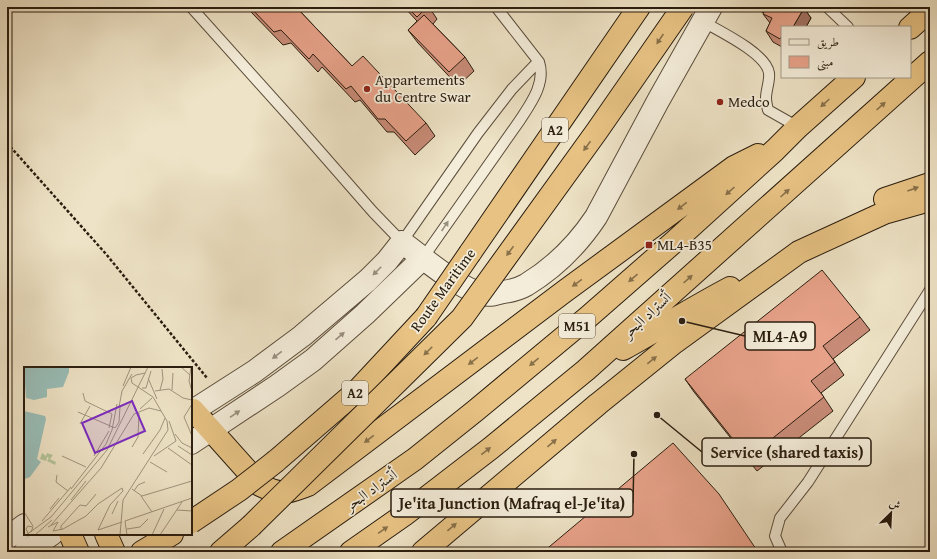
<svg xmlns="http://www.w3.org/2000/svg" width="937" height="559" font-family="'Gentium Book Plus',Amiri,serif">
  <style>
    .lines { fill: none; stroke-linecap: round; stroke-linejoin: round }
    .service-casing { stroke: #5b4e3d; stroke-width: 12 }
    .tertiary-casing { stroke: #5b4e3d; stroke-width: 24 }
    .trunk-casing { stroke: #2a1d0f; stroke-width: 24 }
    .motorway-casing { stroke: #2a1d0f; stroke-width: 24 }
    .path { stroke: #2a1d0f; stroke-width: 2.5; stroke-dasharray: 3 2; stroke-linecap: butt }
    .service { stroke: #f4edda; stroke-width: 10 }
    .tertiary { stroke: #f4edda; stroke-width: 22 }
    .trunk { stroke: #e7c283; stroke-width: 22 }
    .motorway { stroke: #e7c283; stroke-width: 22 }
    .trunk-bridge-casing { stroke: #2a1d0f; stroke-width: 24; stroke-linecap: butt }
    .motorway-bridge-casing { stroke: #2a1d0f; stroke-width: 24; stroke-linecap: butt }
    .trunk-bridge { stroke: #e7c283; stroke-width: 22 }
    .motorway-bridge { stroke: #e7c283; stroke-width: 22 }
    .wall { fill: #c88b77; stroke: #2a1d0f }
    .shaded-wall { fill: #a27161; stroke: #2a1d0f }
    .building { fill: #e8a28a; stroke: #2a1d0f }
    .oneway { fill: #887049 }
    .oneway2 { fill: #998f7f }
    .poi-dot { fill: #8f2418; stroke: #f4edda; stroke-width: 1.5 }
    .labels { text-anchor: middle; stroke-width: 3.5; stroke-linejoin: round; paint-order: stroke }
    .shield { fill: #f4edda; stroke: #675b4c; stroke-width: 1 }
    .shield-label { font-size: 14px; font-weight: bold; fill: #2a1d0f }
    .poi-label { font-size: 15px; fill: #2a1d0f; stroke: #f4edda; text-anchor: start }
    .street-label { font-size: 15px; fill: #2a1d0f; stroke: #f4edda }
    .inset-road { fill: none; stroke: #a0947d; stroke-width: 1 }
    .view { fill: #7b2cbf; fill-opacity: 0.15; stroke: #7b2cbf; stroke-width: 2 }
    .inset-edge { fill: none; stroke: #2a1d0f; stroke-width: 2 }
    .leader { fill: none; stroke: #2a1d0f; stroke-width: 1.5 }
    .callout-dot { fill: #2a1d0f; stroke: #f4edda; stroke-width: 1.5 }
    .callout { fill: #f4edda; stroke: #2a1d0f; stroke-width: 1.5 }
    .callout-label { font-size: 16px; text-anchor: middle; font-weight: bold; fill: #2a1d0f }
  </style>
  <rect width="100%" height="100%" fill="#eee3c6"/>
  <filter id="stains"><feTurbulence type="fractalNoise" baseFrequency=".005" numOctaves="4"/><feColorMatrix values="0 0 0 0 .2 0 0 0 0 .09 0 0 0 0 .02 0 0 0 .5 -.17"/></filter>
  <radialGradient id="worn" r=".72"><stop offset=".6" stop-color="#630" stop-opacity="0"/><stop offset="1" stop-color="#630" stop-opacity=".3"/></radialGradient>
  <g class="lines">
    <defs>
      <path id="service" d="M 191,7 L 296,124 L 373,212 L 402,242 L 478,133 L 512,89 L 535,65 L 539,62
        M 827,7 L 848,27
        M 702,21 C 719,31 766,53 769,73 C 770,81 766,90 766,98 C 766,102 767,106 768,110 L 798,127
        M 423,258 L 520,120 C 531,103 546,83 539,62 L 496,7
        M 782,552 L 775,536 L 780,518 L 808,482 L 930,290"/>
      <path id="tertiary" d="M 191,412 L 255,371 L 302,336 L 368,280 L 387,261 L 402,242 C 423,258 457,287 482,294 C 489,296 496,294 503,292 C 511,291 519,289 526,285 C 554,268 578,244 596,217 L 658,101 L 711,7
        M 191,443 L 277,386 L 313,360 L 365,314 L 423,258
        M 7,538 L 25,525
        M 25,552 L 52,534"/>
      <path id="trunk" d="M 470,253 L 639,7
        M 276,461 L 358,390 L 426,317
        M 142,552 L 172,534"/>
      <path id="motorway" d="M 910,28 L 930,10
        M 885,199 L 930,184
        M 623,349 C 659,329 694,307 730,288
        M 193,410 L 260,485 C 282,496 286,493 308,485 L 565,291 L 734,167 L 758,155
        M 70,534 L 78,552
        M 106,534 L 114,552
        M 221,552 L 251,526
        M 282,552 L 415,459 L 475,411 L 587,318 L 675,241 L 775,150 L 798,127 L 854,77
        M 351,552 L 404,515 L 491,448 L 586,370 L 930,62
        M 423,552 L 598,404 L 675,342 L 799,252 L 884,213 L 930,200"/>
    </defs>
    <use href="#service" class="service-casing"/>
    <use href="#tertiary" class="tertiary-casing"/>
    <use href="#trunk" class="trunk-casing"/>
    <use href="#motorway" class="motorway-casing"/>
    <path class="path" d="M 7,143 L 106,254 L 207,378"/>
    <use href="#service" class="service"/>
    <use href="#tertiary" class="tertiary"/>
    <use href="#trunk" class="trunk"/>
    <use href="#motorway" class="motorway"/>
    <defs>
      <path id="trunk-bridge" d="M 426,317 L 470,253
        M 191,522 L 239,490 L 276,461"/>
      <path id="motorway-bridge" d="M 251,526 L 462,318 L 597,131 L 683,7"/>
    </defs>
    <use href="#trunk-bridge" class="trunk-bridge-casing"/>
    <use href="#motorway-bridge" class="motorway-bridge-casing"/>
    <use href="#trunk-bridge" class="trunk-bridge"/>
    <use href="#motorway-bridge" class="motorway-bridge"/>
  </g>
  <path class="wall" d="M 248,7 L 296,7 L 352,66 L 426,123 L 435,136 L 415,155 L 394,132 L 387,132 L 360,100 L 355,102 L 322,67 L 318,72 L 291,43 L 283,45 L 252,13 Z
    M 404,7 L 429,7 L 437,19 L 433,24 L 465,57 L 474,71 L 458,86 L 418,43 L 408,30 L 417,21 Z
    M 756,7 L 803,7 L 811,18 L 806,27 L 782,27 L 782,47 L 773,42 L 766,31 L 770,23 L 763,14 L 764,13 L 758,10 Z
    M 860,317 L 870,330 L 833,359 L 844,375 L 821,393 L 833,411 L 757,471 L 694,392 L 685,379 Z"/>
  <path class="shaded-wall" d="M 804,8 L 811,18 L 806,27 L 793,27 Z"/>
  <path class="building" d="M 250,7 L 296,7 L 352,66 L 363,56 L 426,123 L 406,141 L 385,119 L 378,119 L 351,86 L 346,89 L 313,54 L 309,59 L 281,30 L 274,32 Z
    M 407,7 L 427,7 L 417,17 Z
    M 764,7 L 803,7 L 804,8 L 793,27 L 782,27 L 782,36 L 780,39 L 766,31 L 772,18 L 763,14 L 766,8 Z
    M 424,15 L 465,57 L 449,72 L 408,30 Z
    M 822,270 L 860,317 L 823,346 L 835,362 L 811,381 L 824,397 L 748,458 L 685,379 Z
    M 673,443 L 719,494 L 758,552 L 543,552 Z"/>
  <defs><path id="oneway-solid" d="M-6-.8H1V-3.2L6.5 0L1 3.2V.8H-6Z"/></defs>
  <g class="oneway">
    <use href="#oneway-solid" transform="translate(660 39) rotate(124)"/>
    <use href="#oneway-solid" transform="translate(825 103) rotate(138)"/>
    <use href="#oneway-solid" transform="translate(881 106) rotate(-42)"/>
    <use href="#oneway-solid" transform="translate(587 146) rotate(126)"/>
    <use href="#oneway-solid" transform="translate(913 189) rotate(-20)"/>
    <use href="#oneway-solid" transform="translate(730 191) rotate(138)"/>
    <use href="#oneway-solid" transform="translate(785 193) rotate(-42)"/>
    <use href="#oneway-solid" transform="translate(682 206) rotate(143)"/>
    <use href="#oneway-solid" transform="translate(510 251) rotate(126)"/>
    <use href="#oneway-solid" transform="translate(633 278) rotate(139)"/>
    <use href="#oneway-solid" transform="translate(688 279) rotate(-42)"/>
    <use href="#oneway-solid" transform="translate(577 283) rotate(144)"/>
    <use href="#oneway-solid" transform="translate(428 351) rotate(135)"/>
    <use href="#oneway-solid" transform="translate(652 360) rotate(-39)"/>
    <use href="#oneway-solid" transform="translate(473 361) rotate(143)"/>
    <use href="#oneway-solid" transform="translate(534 362) rotate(140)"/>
    <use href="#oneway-solid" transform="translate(369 439) rotate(143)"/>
    <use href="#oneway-solid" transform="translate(552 443) rotate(-40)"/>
    <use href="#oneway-solid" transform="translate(486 451) rotate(-38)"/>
    <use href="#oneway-solid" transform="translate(452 527) rotate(-40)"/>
    <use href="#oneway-solid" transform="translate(383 530) rotate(-35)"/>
  </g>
  <g class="oneway2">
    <use href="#oneway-solid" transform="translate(445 226) rotate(-56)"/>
    <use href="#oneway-solid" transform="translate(377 271) rotate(135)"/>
    <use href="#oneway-solid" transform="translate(340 336) rotate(-41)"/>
    <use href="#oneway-solid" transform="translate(277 355) rotate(143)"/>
    <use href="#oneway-solid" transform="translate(235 414) rotate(-34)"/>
  </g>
  <g class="poi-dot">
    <circle cx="367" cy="89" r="4"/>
    <circle cx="720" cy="102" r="4"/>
    <rect x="645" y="241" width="8" height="8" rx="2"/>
  </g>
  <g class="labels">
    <g class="shield">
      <rect x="542" y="118" width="26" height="24" rx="3"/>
      <rect x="559" y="314" width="36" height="24" rx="3"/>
      <rect x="342" y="381" width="26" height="24" rx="3"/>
    </g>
    <g class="shield-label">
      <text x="555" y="135">A2</text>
      <text x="577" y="331">M51</text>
      <text x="355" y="398">A2</text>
    </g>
    <g class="poi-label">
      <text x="375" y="85">Appartements<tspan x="375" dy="17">du Centre Swar</tspan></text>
      <text x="728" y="107">Medco</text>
      <text x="657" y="250">ML4-B35</text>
    </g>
    <g class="street-label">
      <text transform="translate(443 290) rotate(-54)" y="5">Route Maritime</text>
      <text transform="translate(647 315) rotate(-42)" y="5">أتستراد البحر</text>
      <text transform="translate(371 490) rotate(-35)" y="5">أتستراد البحر</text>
    </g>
  </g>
  <g transform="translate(24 367)">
    <rect width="168" height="168" fill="#eee3c6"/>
    <path d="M 18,86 L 22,89 L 23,86 L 29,88 L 26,92 L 32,95 L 31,98 L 23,94 L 25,91 L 23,90 L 22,94 L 16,92 Z" fill="#b4c599"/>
    <path d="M 0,0 L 45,0 L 45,5 L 39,20 L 23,22 L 23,30 L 10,33 L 2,31 ZM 0,44 L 21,49 L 22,52 L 13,92 L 17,95 L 6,110 L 1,112 Z" fill="#99beb8"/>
    <path class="inset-road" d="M 157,0 L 166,8M 167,0 L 165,14 L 168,24M 124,11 L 133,32M 99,19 L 107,0M 118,21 L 122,21 L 127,4M 136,23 L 139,12 L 138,2M 148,23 L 149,6M 131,24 L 145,22 L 159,31 L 168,33M 59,26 L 61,34 L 88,47M 168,37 L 160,50 L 168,69M 95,40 L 98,24 L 108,7M 116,42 L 128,31M 54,45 L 91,61 L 95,55 L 96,40M 56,57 L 66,39M 85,61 L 88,47M 151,67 L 158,76 L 168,81M 154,79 L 168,88M 108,80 L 114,70 L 115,46M 144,81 L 168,98M 119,87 L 136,63 L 141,51M 38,89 L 62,100M 70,89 L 85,64M 130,89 L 152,74 L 145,54M 126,95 L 143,105M 33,108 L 32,115 L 44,124M 47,122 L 82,77 L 88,63 L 93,37M 108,122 L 118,129 L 168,114M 110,124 L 114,118 L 121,115M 117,129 L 128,145M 47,133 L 62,114M 26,142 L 35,131M 153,143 L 168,144M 0,145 L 9,159M 88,147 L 94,134M 18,154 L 47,120M 101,154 L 168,131M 101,154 L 103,168M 27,158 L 77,101 L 110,47 L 125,41 L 137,44M 24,160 L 34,155 L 29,164 L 39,162 L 62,149 L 74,137 L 98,121 L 99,124 L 86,138 L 74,163 L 98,155M 103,162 L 116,160 L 124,152M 37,163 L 37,159 L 56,138 L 62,139 L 72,127M 2,168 L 27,150 L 83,83 L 124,0M 5,168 L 2,162 L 4,159 L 9,160 L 7,165M 11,168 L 28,153M 96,168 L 99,133 L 144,63 L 143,54 L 129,30 L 108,16 L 107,11 L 112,8 L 121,6M 128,168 L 140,142M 136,168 L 158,135"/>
    <path class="view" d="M 108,34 L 121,64 L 71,86 L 58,56 Z"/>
    <rect width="168" height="168" class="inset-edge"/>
  </g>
  <path class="leader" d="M682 321L745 336M657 415L702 452M634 454L633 503"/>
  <g class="callout-dot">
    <circle cx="682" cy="321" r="4"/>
    <circle cx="657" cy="415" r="4"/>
    <circle cx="634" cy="454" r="4"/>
  </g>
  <g class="callout">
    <rect x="745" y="322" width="70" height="28" rx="4"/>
    <rect x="702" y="438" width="169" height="28" rx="4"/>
    <rect x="391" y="489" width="242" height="28" rx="4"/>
  </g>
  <g class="callout-label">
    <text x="780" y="342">ML4-A9</text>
    <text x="787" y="458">Service (shared taxis)</text>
    <text x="512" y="509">Je'ita Junction (Mafraq el-Je'ita)</text>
  </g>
  <rect width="937" height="559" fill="none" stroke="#eee3c6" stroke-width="24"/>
  <rect x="8" y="8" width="921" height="543" fill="none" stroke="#2a1d0f" stroke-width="2"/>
  <rect x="12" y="12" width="913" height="535" fill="none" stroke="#2a1d0f"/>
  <rect x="781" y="26" width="130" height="52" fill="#f4edda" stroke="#a39a89"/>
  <rect x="789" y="39" width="20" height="6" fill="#f4edda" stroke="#a39a89"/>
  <text x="817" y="46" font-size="12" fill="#2a1d0f">طريق</text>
  <rect x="789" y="56" width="20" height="12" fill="#e8a28a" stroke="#a39a89"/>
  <text x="817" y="66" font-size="12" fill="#2a1d0f">مبنى</text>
  <g transform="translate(891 513) rotate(24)" stroke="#f4edda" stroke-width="3" paint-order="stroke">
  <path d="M0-3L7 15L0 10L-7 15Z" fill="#2a1d0f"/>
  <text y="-6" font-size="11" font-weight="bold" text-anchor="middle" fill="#2a1d0f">ش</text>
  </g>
  <rect width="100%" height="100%" filter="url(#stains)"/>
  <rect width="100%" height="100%" fill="url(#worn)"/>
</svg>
